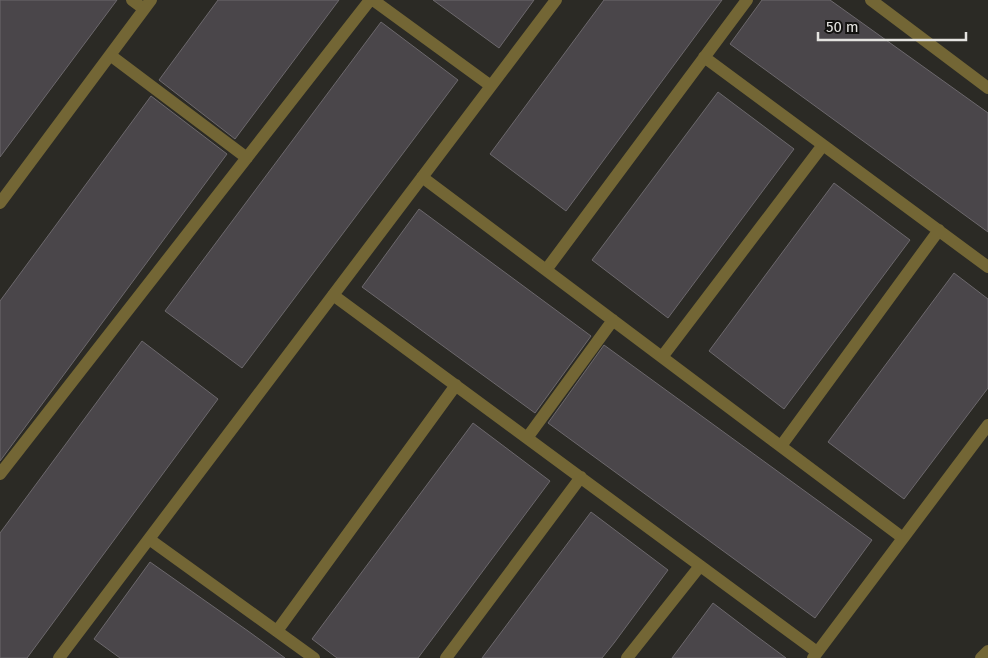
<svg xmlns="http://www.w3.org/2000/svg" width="988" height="658" font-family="'Fira Sans',sans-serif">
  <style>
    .building { fill: #4a464a; stroke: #6c686c }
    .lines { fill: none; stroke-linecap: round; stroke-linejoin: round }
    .minor { stroke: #736635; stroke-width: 12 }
  </style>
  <rect width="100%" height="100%" fill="#2b2a25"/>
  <path class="building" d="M 0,0 L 117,0 L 0,157 Z
    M 218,0 L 339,0 L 235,139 L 159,80 Z
    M 433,0 L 534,0 L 499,48 Z
    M 604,0 L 722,0 L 566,211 L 490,154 Z
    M 762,0 L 830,0 L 988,113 L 988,232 L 730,44 Z
    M 381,22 L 458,80 L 242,368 L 165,311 Z
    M 718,92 L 794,149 L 668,318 L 592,260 Z
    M 151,96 L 227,154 L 0,461 L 0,301 Z
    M 834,183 L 910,240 L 784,409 L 709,351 Z
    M 419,209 L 591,336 L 535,413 L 362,287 Z
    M 954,273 L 988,299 L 988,388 L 904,499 L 828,442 Z
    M 142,341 L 218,399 L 27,658 L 0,658 L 0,533 Z
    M 604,345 L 872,540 L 815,618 L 548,423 Z
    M 473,423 L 550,481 L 418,658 L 337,658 L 312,639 Z
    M 591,512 L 668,570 L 614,643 L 602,658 L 482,658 Z
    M 150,562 L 248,631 L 285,658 L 120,658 L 94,639 Z
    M 713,603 L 751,632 L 786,658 L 672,658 Z"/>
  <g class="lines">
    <path class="minor" d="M 132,0 L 144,9
      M 373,0 L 491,86
      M 871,0 L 988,88
      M 110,55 L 247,158
      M 704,57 L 988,267
      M 422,177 L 903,538
      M 0,203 L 151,0
      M 546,270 L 747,0
      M 333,295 L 817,652
      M 662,357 L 823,145
      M 527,438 L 613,320
      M 781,446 L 939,230
      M 0,474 L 370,0
      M 149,539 L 314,658
      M 277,631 L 456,385
      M 59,658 L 556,0
      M 446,658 L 581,477
      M 627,658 L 700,566
      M 813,658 L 988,425
      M 981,658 L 988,651"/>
  </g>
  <path d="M818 32v8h148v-8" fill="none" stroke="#e4e3e0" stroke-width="2.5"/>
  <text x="826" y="32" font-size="15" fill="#e4e3e0" stroke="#131210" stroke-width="4" paint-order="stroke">50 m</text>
</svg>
